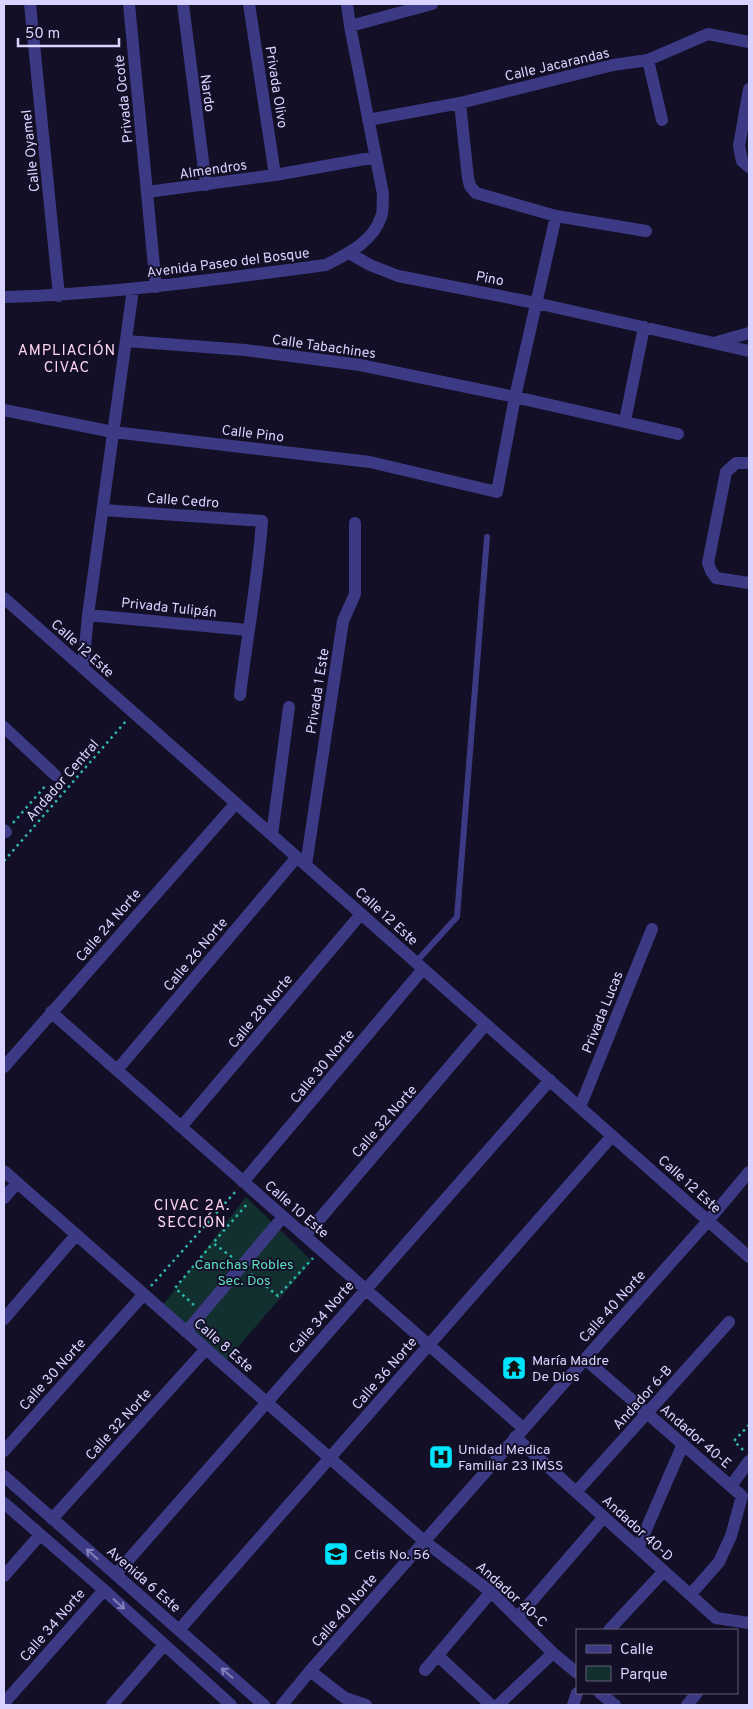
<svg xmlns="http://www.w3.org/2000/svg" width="753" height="1709" font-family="Overpass,sans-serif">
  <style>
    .green { fill: #12302f }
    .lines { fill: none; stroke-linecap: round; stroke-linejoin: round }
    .path { stroke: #2fb8b0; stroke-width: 2.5; stroke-dasharray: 2.5 4; stroke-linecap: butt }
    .service { stroke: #3d3a85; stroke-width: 6 }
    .minor { stroke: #3d3a85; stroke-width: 12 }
    .oneway { stroke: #837fbc }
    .labels { text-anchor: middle; stroke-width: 4; stroke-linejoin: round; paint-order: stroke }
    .street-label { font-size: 14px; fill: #d9d4ff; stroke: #130f26 }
    .park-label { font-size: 14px; fill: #5fe0c0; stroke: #130f26 }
    .poi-label { font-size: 14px; fill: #d9d4ff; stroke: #130f26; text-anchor: start }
    .neighbourhood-label { font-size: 15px; letter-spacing: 1px; fill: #ffd6f0; stroke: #130f26 }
  </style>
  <rect width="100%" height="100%" fill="#130f26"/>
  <path class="green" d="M 246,1197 L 312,1261 L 226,1361 L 162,1306 Z"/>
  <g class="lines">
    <path class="path" d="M 13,823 L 47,784
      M 4,861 L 126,721
      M 232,1257 L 213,1243 L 248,1203
      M 251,1274 L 278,1296 L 313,1258
      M 151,1286 L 236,1191
      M 194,1305 L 175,1288 L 213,1243
      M 743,1450 L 734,1441 L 749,1425"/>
    <path class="service" d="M 416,962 L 457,917 L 487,537"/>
    <path class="minor" d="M 30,4 L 59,296
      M 129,4 L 156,287
      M 183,4 L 206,185
      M 249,4 L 275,175
      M 350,26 L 432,4
      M 648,60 L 662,120
      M 749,89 L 739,146 L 742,161 L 749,167
      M 460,103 L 468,178 L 470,186 L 476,193 L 556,216 L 646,231
      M 368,120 L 460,103 L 613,65 L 648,60 L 708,34 L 749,42
      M 147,192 L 275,175 L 376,157
      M 349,253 L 370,265 L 398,276 L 536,303 L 749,351
      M 4,297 C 112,294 219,279 326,265 C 347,254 373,242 381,217 C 384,211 382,201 383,194 L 350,26 L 347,4
      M 126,341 L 245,350 L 360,365 L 515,397 L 678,434
      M 717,342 L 749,333
      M 4,410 L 113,432 L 370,462 L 497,492 L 515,397 L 556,216
      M 625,421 L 644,327
      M 749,463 L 736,463 L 726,472 L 708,563 L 711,571 L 716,578 L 749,583
      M 103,510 L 262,521 C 258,579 247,637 240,695
      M 4,598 L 749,1257
      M 88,615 L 248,630
      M 83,668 L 88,615 L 133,289
      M 4,727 L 55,775
      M 4,830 L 6,832
      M 272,835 L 289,707
      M 306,865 L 343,621 L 355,594 L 355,523
      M 51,1012 L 523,1428
      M 4,1067 L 236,803
      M 117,1070 L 297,857
      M 580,1107 L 652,929
      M 181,1127 L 361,914
      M 4,1171 L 424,1541 L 491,1592 L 553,1653 L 577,1673
      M 243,1182 L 423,969
      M 4,1198 L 17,1183
      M 305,1236 L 486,1024
      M 4,1319 L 76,1235
      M 186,1332 L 283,1217
      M 585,1359 L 742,1496 L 731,1536 L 719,1562 L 690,1595
      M 515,1437 L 716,1618 L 749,1623
      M 4,1451 L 144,1294
      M 4,1476 L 264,1705
      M 731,1486 L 749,1461
      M 576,1492 L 729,1322
      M 4,1503 L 104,1590 L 231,1705
      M 52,1519 L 206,1349
      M 638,1548 L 683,1444
      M 116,1574 L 550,1080
      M 4,1576 L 40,1535
      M 517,1618 L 604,1517
      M 179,1630 L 612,1136
      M 609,1630 L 664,1571
      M 437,1655 L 491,1705
      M 425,1670 L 491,1592
      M 310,1671 L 345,1698 L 366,1705
      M 600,1693 L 615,1705
      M 4,1703 L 104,1590
      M 112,1705 L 164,1645
      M 282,1705 L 310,1671 L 585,1359 L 708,1221 L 749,1172
      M 498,1705 L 553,1653
      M 573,1705 L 577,1693
      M 687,1705 L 697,1693"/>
  </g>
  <defs><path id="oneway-shaft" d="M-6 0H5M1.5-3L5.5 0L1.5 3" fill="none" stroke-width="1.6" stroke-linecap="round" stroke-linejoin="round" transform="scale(1.25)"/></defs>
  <g class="oneway">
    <use href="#oneway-shaft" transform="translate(92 1554) rotate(-139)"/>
    <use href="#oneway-shaft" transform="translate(119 1604) rotate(42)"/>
    <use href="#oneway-shaft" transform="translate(227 1673) rotate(-139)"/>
  </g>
  <defs>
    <symbol id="temple-square" viewBox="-11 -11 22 22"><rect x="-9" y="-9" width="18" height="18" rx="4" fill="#00e5ff" stroke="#130f26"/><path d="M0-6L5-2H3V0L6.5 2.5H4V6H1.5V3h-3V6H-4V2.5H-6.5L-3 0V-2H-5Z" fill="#111"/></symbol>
    <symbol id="hospital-square" viewBox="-11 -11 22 22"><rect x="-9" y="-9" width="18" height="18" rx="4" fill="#00e5ff" stroke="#130f26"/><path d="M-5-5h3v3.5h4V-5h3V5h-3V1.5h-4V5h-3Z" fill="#111"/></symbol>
    <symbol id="school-square" viewBox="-11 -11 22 22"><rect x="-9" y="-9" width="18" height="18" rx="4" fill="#00e5ff" stroke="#130f26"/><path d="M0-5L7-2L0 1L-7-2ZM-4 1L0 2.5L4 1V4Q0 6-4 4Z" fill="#111"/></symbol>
  </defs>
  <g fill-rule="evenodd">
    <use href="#temple-square" x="500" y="1354" width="28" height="28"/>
    <use href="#hospital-square" x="427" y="1443" width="28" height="28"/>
    <use href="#school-square" x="322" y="1540" width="28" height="28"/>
  </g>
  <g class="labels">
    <g class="street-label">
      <text transform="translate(557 64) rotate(-13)" y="5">Calle Jacarandas</text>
      <text transform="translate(277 87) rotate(81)" y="5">Privada Olivo</text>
      <text transform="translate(208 93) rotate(82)" y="5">Nardo</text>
      <text transform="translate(123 99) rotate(-96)" y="5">Privada Ocote</text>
      <text transform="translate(30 151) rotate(-96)" y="5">Calle Oyamel</text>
      <text transform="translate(213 169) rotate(-8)" y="5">Almendros</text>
      <text transform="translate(228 262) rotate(-7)" y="5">Avenida Paseo del Bosque</text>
      <text transform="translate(490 278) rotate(11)" y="5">Pino</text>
      <text transform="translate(324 346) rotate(8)" y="5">Calle Tabachines</text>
      <text transform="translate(253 433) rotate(7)" y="5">Calle Pino</text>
      <text transform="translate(183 500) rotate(4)" y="5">Calle Cedro</text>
      <text transform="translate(169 607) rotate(6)" y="5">Privada Tulipán</text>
      <text transform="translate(83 648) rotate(42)" y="5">Calle 12 Este</text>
      <text transform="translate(317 691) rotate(-81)" y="5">Privada 1 Este</text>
      <text transform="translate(62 780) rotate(-49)" y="5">Andador Central</text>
      <text transform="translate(387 916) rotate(42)" y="5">Calle 12 Este</text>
      <text transform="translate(108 925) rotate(-49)" y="5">Calle 24 Norte</text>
      <text transform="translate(195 954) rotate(-50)" y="5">Calle 26 Norte</text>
      <text transform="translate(260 1011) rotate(-50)" y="5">Calle 28 Norte</text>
      <text transform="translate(602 1012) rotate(-68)" y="5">Privada Lucas</text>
      <text transform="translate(322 1066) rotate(-50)" y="5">Calle 30 Norte</text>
      <text transform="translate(384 1121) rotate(-49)" y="5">Calle 32 Norte</text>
      <text transform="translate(690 1184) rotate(42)" y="5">Calle 12 Este</text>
      <text transform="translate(297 1209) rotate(41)" y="5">Calle 10 Este</text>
      <text transform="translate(612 1306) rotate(-48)" y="5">Calle 40 Norte</text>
      <text transform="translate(321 1317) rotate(-49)" y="5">Calle 34 Norte</text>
      <text transform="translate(224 1345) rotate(41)" y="5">Calle 8 Este</text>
      <text transform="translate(384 1373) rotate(-49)" y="5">Calle 36 Norte</text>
      <text transform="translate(52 1374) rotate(-48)" y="5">Calle 30 Norte</text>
      <text transform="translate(642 1397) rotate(-48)" y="5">Andador 6-B</text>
      <text transform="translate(118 1424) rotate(-48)" y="5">Calle 32 Norte</text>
      <text transform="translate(696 1436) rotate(41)" y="5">Andador 40-E</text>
      <text transform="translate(638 1528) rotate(42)" y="5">Andador 40-D</text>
      <text transform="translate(144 1579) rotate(41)" y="5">Avenida 6 Este</text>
      <text transform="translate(512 1594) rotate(42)" y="5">Andador 40-C</text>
      <text transform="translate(344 1610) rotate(-49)" y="5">Calle 40 Norte</text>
      <text transform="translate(52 1625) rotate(-49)" y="5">Calle 34 Norte</text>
    </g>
    <g class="park-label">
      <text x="244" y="1269">Canchas Robles<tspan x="244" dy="16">Sec. Dos</tspan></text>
    </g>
    <g class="poi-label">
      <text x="532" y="1365">María Madre<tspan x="532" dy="16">De Dios</tspan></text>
      <text x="458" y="1454">Unidad Medica<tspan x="458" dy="16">Familiar 23 IMSS</tspan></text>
      <text x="354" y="1559">Cetis No. 56</text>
    </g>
    <g class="neighbourhood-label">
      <text x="67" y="355">AMPLIACIÓN<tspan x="67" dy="17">CIVAC</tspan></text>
      <text x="192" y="1210">CIVAC 2A.<tspan x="192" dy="17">SECCIÓN</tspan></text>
    </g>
  </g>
  <rect width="753" height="1709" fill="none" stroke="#d9d4ff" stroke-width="10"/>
  <rect x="576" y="1629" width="162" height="65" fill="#130f26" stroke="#625e7d"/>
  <rect x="586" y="1645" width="25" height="8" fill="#3d3a85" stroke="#625e7d"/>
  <text x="620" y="1654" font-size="15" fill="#d9d4ff">Calle</text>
  <rect x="586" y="1666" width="25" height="15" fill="#12302f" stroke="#625e7d"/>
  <text x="620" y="1679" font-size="15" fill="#d9d4ff">Parque</text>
  <path d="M18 38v8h101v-8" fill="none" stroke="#d9d4ff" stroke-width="2.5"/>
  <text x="25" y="38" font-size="15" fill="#d9d4ff" stroke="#130f26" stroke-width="4" paint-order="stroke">50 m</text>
</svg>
